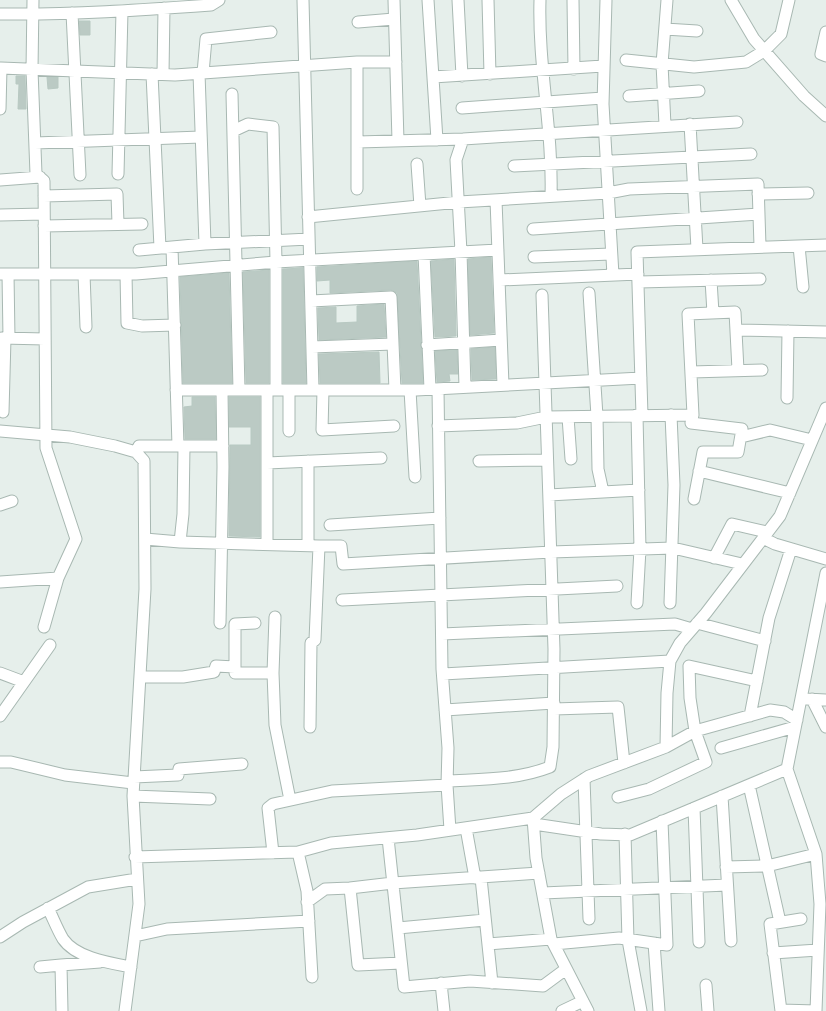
<svg xmlns="http://www.w3.org/2000/svg" width="826" height="1011" font-family="Mulish,sans-serif">
  <style>
    .building { fill: #bbcac4; stroke: #b8c9c2 }
    .lines { fill: none; stroke-linecap: round; stroke-linejoin: round }
    .minor-casing { stroke: #a8b8b2; stroke-width: 13 }
    .minor { stroke: #fff; stroke-width: 11 }
  </style>
  <rect width="100%" height="100%" fill="#e6efeb"/>
  <path class="building" d="M 79,21 L 90,21 L 90,35 L 80,35 Z
    M 16,76 L 25,76 L 26,109 L 18,109 L 19,84 L 16,84 Z
    M 47,77 L 58,77 L 58,88 L 48,89 Z
    M 491,257 L 494,333 L 470,335 L 468,259 Z
    M 454,259 L 456,336 L 435,337 L 431,261 Z
    M 417,261 L 423,383 L 402,383 L 397,293 L 391,290 L 330,293 L 330,280 L 317,281 L 317,267 Z
    M 303,268 L 306,383 L 283,383 L 283,269 Z
    M 269,270 L 269,383 L 246,383 L 243,272 Z
    M 229,273 L 232,383 L 183,383 L 180,277 Z
    M 384,304 L 386,337 L 319,340 L 318,308 L 336,307 L 336,323 L 357,322 L 357,306 Z
    M 495,347 L 496,379 L 472,380 L 471,349 Z
    M 457,350 L 458,374 L 449,374 L 450,381 L 437,382 L 435,351 Z
    M 379,352 L 380,383 L 320,383 L 319,354 Z
    M 192,397 L 215,397 L 216,439 L 185,439 L 184,407 L 192,406 Z
    M 229,397 L 260,397 L 260,537 L 229,536 L 230,445 L 251,445 L 251,427 L 229,427 Z"/>
  <g class="lines">
    <defs>
      <path id="minor" d="M 33,0 L 32,70 L 36,174 L 44,181 L 46,448 L 76,539 L 58,578 L 44,627
        M 303,0 L 313,390
        M 394,0 L 398,141
        M 428,0 L 437,140
        M 458,0 L 462,76
        M 488,0 L 490,74
        M 540,0 C 538,66 553,131 551,196
        M 573,0 L 574,69
        M 606,0 L 603,104 L 613,275
        M 731,0 L 754,39 L 804,96 L 826,116
        M 72,13 L 80,175
        M 0,14 C 71,15 141,10 211,5 L 219,0
        M 358,22 L 394,19
        M 665,29 L 697,31
        M 826,32 L 821,54 L 826,56
        M 626,60 L 694,67 L 746,62 L 764,51 L 781,34 L 789,0
        M 357,62 L 357,189
        M 199,73 L 205,244
        M 203,73 L 206,39 L 271,32
        M 152,74 L 160,248
        M 163,74 L 164,8
        M 433,77 L 603,66
        M 232,94 L 239,390
        M 629,96 L 699,91
        M 462,108 L 603,98
        M 0,109 L 1,68 L 175,75 L 357,62 L 396,62
        M 690,124 L 697,249
        M 665,125 L 662,64 L 667,0
        M 233,131 L 248,124 L 273,127 L 276,262 L 276,390
        M 463,139 L 456,160 L 461,252 L 465,387
        M 358,142 L 463,139 L 737,122
        M 35,143 L 201,137
        M 417,164 L 420,206
        M 514,166 L 751,154
        M 118,174 L 122,11
        M 0,180 L 40,177
        M 758,194 L 808,193
        M 44,196 L 117,194 L 118,224
        M 496,200 L 503,385
        M 0,215 L 44,214
        M 308,217 L 459,202 L 608,193 L 629,189 L 758,184 L 760,246
        M 44,226 L 142,224
        M 533,229 L 759,214
        M 799,246 L 803,287
        M 172,247 L 178,446
        M 139,250 L 205,244 L 309,239
        M 424,254 L 430,389
        M 534,257 L 611,254
        M 0,274 L 136,274 L 276,262 L 498,250
        M 8,274 L 9,338
        M 84,274 L 86,327
        M 126,274 L 127,323 L 142,326 L 175,325
        M 500,280 L 638,274
        M 711,280 L 713,313
        M 639,282 L 760,279
        M 589,293 L 597,416 L 598,469 L 603,492
        M 311,301 L 391,297 L 395,390
        M 736,330 L 826,332
        M 2,338 L 45,339
        M 427,345 L 501,340
        M 312,347 L 393,344
        M 691,372 L 762,370
        M 438,389 L 442,669 L 448,748 L 447,785 L 450,830
        M 176,390 L 416,390 L 641,378
        M 267,390 L 267,544
        M 323,390 L 322,430 L 394,426
        M 410,390 L 415,477
        M 787,398 L 788,331
        M 3,412 L 5,338
        M 637,415 L 640,549 L 637,603
        M 642,415 L 637,252 L 826,245
        M 568,417 L 571,459
        M 438,426 L 517,423 L 546,417 L 693,415
        M 0,431 L 70,437 L 115,446 L 136,452 L 144,461 L 145,589 L 133,796 L 139,904 L 125,1011
        M 289,431 L 289,390
        M 741,437 L 770,430 L 812,440
        M 136,452 L 139,446 L 223,446
        M 479,461 L 547,460
        M 267,463 L 381,458
        M 699,471 L 790,493
        M 549,495 L 639,490
        M 694,499 L 703,452 L 738,452 L 742,429 L 691,423 L 693,415 L 688,314 L 735,312 L 738,370
        M 0,505 L 12,501
        M 330,525 L 440,518
        M 763,538 L 775,544 L 826,559
        M 145,539 L 180,542 L 319,546 L 315,640 L 311,643 L 310,727
        M 180,542 L 183,514 L 184,446
        M 308,545 L 308,461
        M 319,546 L 341,546 L 343,564 L 551,552 L 673,548 L 742,564
        M 714,558 L 732,524 L 767,532
        M 0,582 L 58,578
        M 342,600 L 617,586
        M 670,603 L 674,485 L 671,415
        M 275,617 L 273,673 L 275,725 L 290,800
        M 220,623 L 223,467 L 222,390
        M 697,623 L 765,641
        M 442,634 L 675,624 L 692,629
        M 235,667 L 235,673 L 273,673
        M 0,673 L 24,682
        M 443,674 L 670,661
        M 140,677 L 183,677 L 214,672 L 216,666 L 235,667 L 235,624 L 255,623
        M 757,681 L 689,666 L 690,698 L 695,731 L 770,710 L 784,712 L 797,720
        M 807,699 L 826,700
        M 812,699 L 826,727
        M 554,709 L 618,707 L 624,763
        M 445,710 L 554,703
        M 0,716 L 50,645
        M 750,716 L 769,618 L 791,549
        M 721,748 L 795,727
        M 0,762 L 11,762 L 65,775 L 133,783
        M 134,777 L 178,775 L 179,769 L 242,764
        M 584,779 L 589,919
        M 447,781 C 482,779 517,780 550,767 L 553,747 L 554,649 L 542,295
        M 749,785 L 780,922
        M 133,796 L 210,799
        M 722,796 L 731,941
        M 618,797 L 649,789 L 706,762 L 695,731 L 666,747
        M 694,808 L 699,942
        M 533,818 L 536,858 L 551,939 L 588,1011
        M 534,824 L 601,834 L 630,835 L 787,769
        M 466,828 L 475,878
        M 625,834 L 628,940 L 641,1011
        M 388,838 L 404,987 L 470,981 L 543,986 L 566,969
        M 298,852 L 307,891 L 312,977
        M 273,853 L 268,808 L 273,804 L 332,791 L 447,785
        M 135,857 L 298,852 L 331,843 L 417,835 L 533,818 L 561,794 L 589,776 L 666,747 L 667,693 L 670,661 L 680,643 L 706,613 L 780,516 L 826,408
        M 726,867 L 767,866 L 816,854
        M 481,878 L 492,983
        M 543,893 L 727,885
        M 307,902 L 325,889 L 350,888
        M 48,908 C 53,918 57,929 63,939 C 76,958 110,963 131,967
        M 398,928 L 485,920
        M 135,936 L 167,929 L 309,921
        M 0,937 L 23,922 L 88,887 L 137,879
        M 654,943 L 659,1011
        M 488,944 L 551,939
        M 554,944 L 619,938 L 667,945 L 662,821
        M 773,953 L 818,950
        M 401,963 L 358,965 L 350,888 L 393,883 L 539,873
        M 61,965 L 100,962
        M 40,967 L 61,965 L 62,1011
        M 441,983 L 444,1011
        M 706,985 L 708,1011
        M 781,1010 L 816,1011
        M 562,1011 L 583,1001
        M 781,1011 L 770,924 L 801,919
        M 816,1011 L 820,904 L 816,854 L 787,769 L 826,573"/>
    </defs>
    <use href="#minor" class="minor-casing"/>
    <use href="#minor" class="minor"/>
  </g>
</svg>
